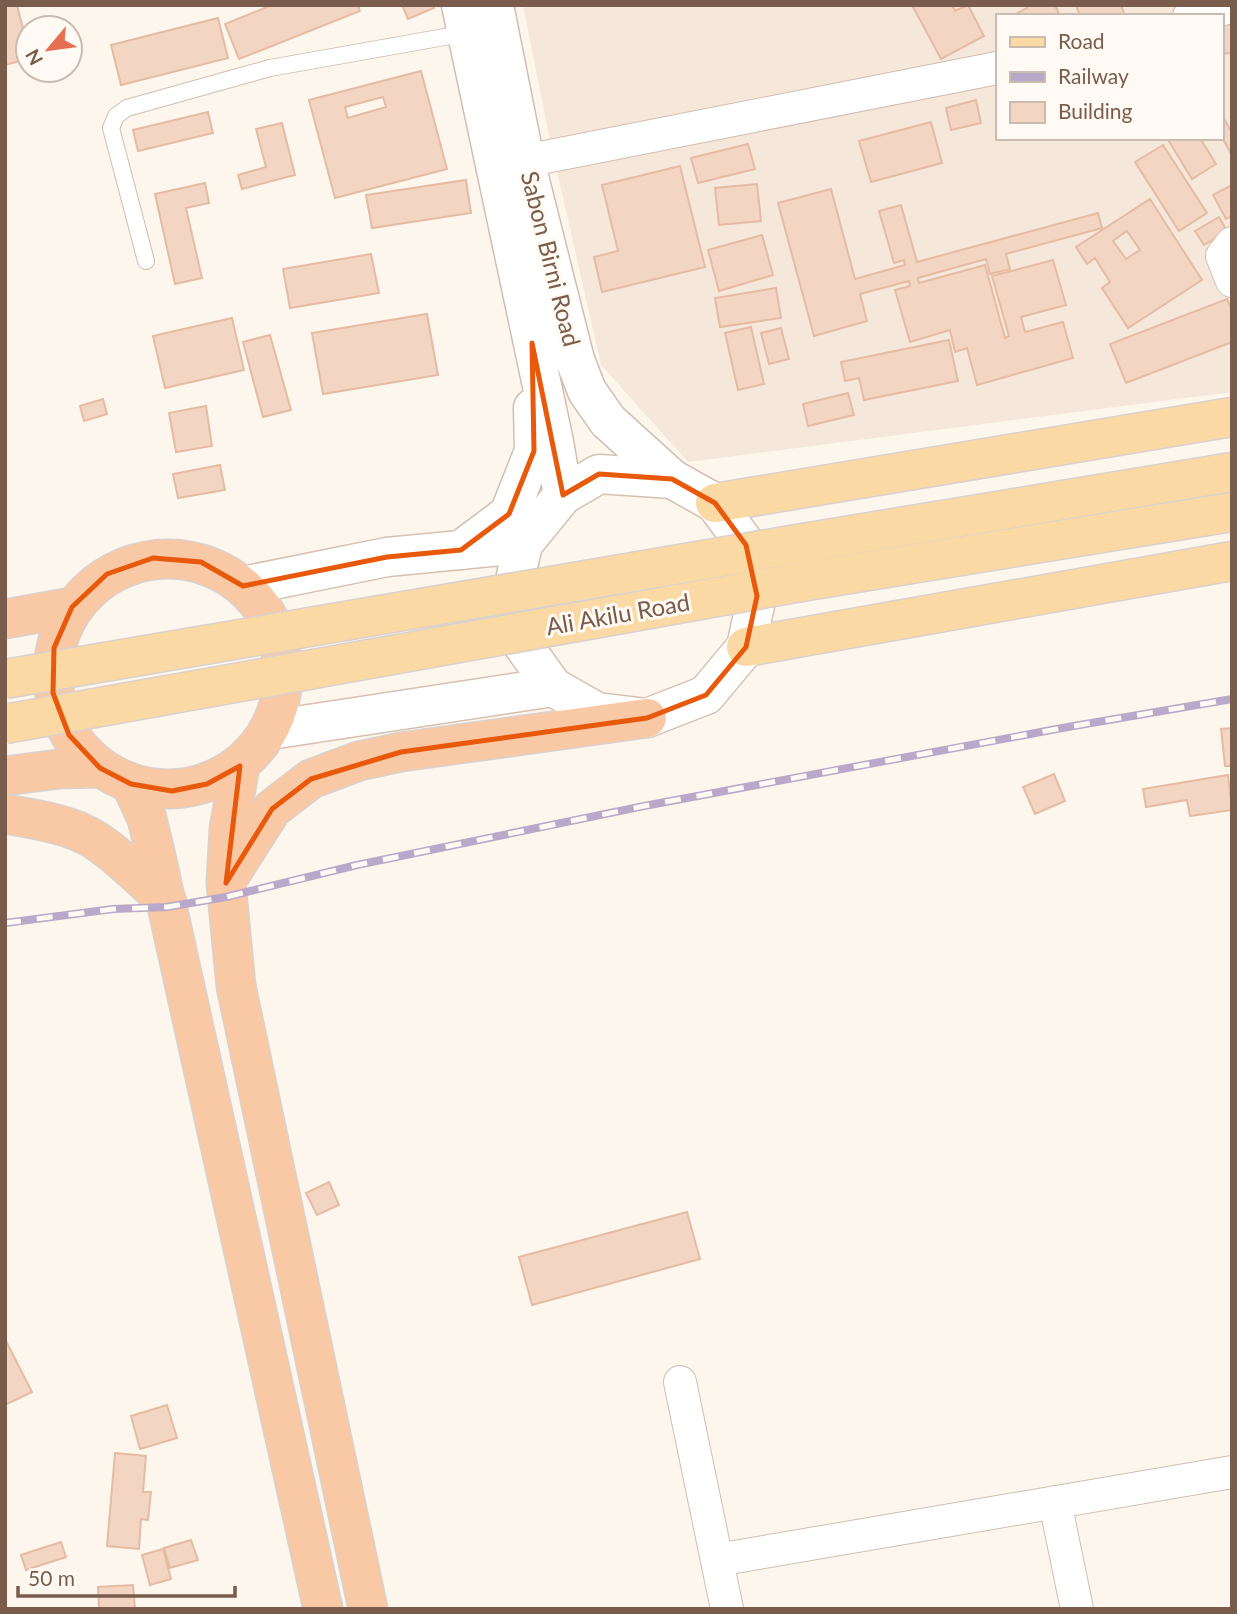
<svg xmlns="http://www.w3.org/2000/svg" width="1237" height="1614" font-family="Lato,sans-serif">
  <style>
    .residential { fill: #f5e8da; fill-rule: evenodd }
    .building { fill: #f3d5c3; stroke: #e6bba3; stroke-width: 2; fill-rule: evenodd }
    .lines { fill: none; stroke-linecap: round; stroke-linejoin: round }
    .service-casing { stroke: #d1beb0; stroke-width: 18 }
    .minor-casing { stroke: #d1beb0; stroke-width: 34 }
    .tertiary-casing { stroke: #d1beb0; stroke-width: 41 }
    .secondary-casing { stroke: #d6c0b0; stroke-width: 41 }
    .primary-casing { stroke: #dad1cd; stroke-width: 41 }
    .trunk-casing { stroke: #dad1cd; stroke-width: 41 }
    .service { stroke: #fff; stroke-width: 16 }
    .minor { stroke: #fff; stroke-width: 32 }
    .tertiary { stroke: #fff; stroke-width: 38 }
    .secondary { stroke: #fff; stroke-width: 38 }
    .primary { stroke: #fbd9a5; stroke-width: 38 }
    .trunk { stroke: #f9c8a4; stroke-width: 38 }
    .rail-casing { stroke: #b9a8c9; stroke-width: 8 }
    .rail { stroke: #fffaf3; stroke-width: 5; stroke-dasharray: 16; stroke-linecap: butt }
    .primary-bridge-casing { stroke: #dad1cd; stroke-width: 41; stroke-linecap: butt }
    .primary-bridge { stroke: #fbd9a5; stroke-width: 38 }
    .marked { fill: none; stroke: #e8590c; stroke-width: 5; stroke-linejoin: round }
    .labels { text-anchor: middle; stroke-width: 6; stroke-linejoin: round; paint-order: stroke }
    .street-label { font-size: 24px; fill: #7a5c4d; stroke: #fffaf3 }
  </style>
  <rect width="100%" height="100%" fill="#fdf6ec"/>
  <path class="residential" d="M 523,5 L 1232,5 L 1232,392 L 688,462 L 601,365 L 551,145 ZM 997,16 L 1221,16 L 1221,138 L 997,138 Z"/>
  <path class="building" d="M 5,5 L 17,5 L 28,48 L 28,59 L 5,65 Z
    M 272,5 L 358,5 L 360,11 L 239,59 L 225,24 Z
    M 402,5 L 433,5 L 434,8 L 408,19 Z
    M 912,5 L 952,5 L 955,11 L 968,5 L 984,36 L 941,59 Z
    M 1026,5 L 1055,5 L 1060,16 L 1012,16 L 1027,8 Z
    M 1076,5 L 1121,5 L 1125,16 L 1080,16 Z
    M 218,18 L 228,58 L 121,85 L 111,45 Z
    M 1232,18 L 1232,53 L 1221,54 L 1221,19 Z
    M 421,71 L 447,169 L 335,198 L 309,100 ZM 383,97 L 386,107 L 348,118 L 345,107 Z
    M 976,100 L 981,123 L 951,130 L 946,108 Z
    M 208,112 L 213,133 L 138,151 L 133,130 Z
    M 1221,113 L 1232,133 L 1232,155 L 1221,136 Z
    M 931,122 L 942,163 L 871,182 L 859,141 Z
    M 282,123 L 295,175 L 242,189 L 238,175 L 266,167 L 256,129 Z
    M 1167,138 L 1200,138 L 1216,164 L 1192,179 Z
    M 748,144 L 755,169 L 698,183 L 691,158 Z
    M 1163,145 L 1207,213 L 1179,231 L 1135,162 Z
    M 680,166 L 705,267 L 602,292 L 594,257 L 618,251 L 602,185 Z
    M 466,180 L 471,213 L 372,228 L 366,195 Z
    M 205,183 L 209,203 L 186,208 L 202,278 L 175,284 L 155,194 Z
    M 757,184 L 761,221 L 719,225 L 715,188 Z
    M 1232,185 L 1232,216 L 1226,219 L 1213,195 Z
    M 831,189 L 855,279 L 905,265 L 904,260 L 894,263 L 879,211 L 901,205 L 917,262 L 1098,213 L 1102,228 L 1006,254 L 1010,269 L 990,274 L 986,259 L 918,278 L 919,283 L 985,265 L 1005,338 L 1009,336 L 992,276 L 1053,260 L 1066,305 L 1021,317 L 1025,332 L 1063,322 L 1073,358 L 977,385 L 967,348 L 955,352 L 950,330 L 910,342 L 895,290 L 910,286 L 909,281 L 860,294 L 867,321 L 814,336 L 778,203 Z
    M 1150,199 L 1202,280 L 1128,328 L 1102,288 L 1110,282 L 1095,258 L 1087,264 L 1076,247 ZM 1127,231 L 1140,250 L 1126,259 L 1113,241 Z
    M 1219,217 L 1227,231 L 1204,245 L 1195,231 Z
    M 762,235 L 773,275 L 719,291 L 708,250 Z
    M 371,254 L 379,293 L 290,308 L 283,269 Z
    M 776,288 L 781,318 L 720,327 L 715,298 Z
    M 1227,299 L 1232,311 L 1232,342 L 1126,383 L 1110,344 Z
    M 427,314 L 438,375 L 323,394 L 312,333 Z
    M 232,318 L 244,370 L 165,388 L 153,336 Z
    M 751,327 L 764,384 L 738,390 L 725,333 Z
    M 781,328 L 789,359 L 769,364 L 761,333 Z
    M 270,335 L 291,410 L 263,417 L 243,342 Z
    M 949,340 L 958,381 L 864,400 L 859,378 L 845,381 L 841,362 Z
    M 848,393 L 854,415 L 808,426 L 803,404 Z
    M 103,399 L 107,414 L 84,421 L 80,406 Z
    M 206,406 L 212,446 L 176,452 L 169,413 Z
    M 220,465 L 225,490 L 178,498 L 173,474 Z
    M 1232,728 L 1232,766 L 1225,766 L 1221,729 Z
    M 1054,774 L 1065,801 L 1035,814 L 1023,787 Z
    M 1228,775 L 1232,810 L 1190,816 L 1187,800 L 1146,807 L 1143,789 Z
    M 329,1182 L 339,1205 L 317,1215 L 306,1193 Z
    M 687,1212 L 700,1259 L 532,1305 L 519,1257 Z
    M 5,1339 L 32,1392 L 5,1405 Z
    M 167,1405 L 177,1438 L 140,1449 L 131,1416 Z
    M 115,1453 L 146,1456 L 143,1492 L 151,1492 L 148,1520 L 141,1519 L 139,1549 L 107,1546 Z
    M 191,1540 L 198,1560 L 170,1568 L 164,1548 Z
    M 61,1542 L 66,1557 L 26,1570 L 21,1555 Z
    M 163,1549 L 171,1579 L 150,1585 L 142,1555 Z
    M 133,1585 L 135,1609 L 99,1609 L 98,1587 Z"/>
  <g class="lines">
    <defs>
      <path id="service" d="M 146,261 L 111,128 L 116,116 L 127,108 L 270,68 L 467,33"/>
      <path id="minor" d="M 1189,16 L 1232,7
        M 525,161 L 997,68
        M 1232,243 L 1222,256 L 1232,281
        M 680,1382 L 727,1609
        M 1055,1502 L 1077,1609
        M 717,1560 L 1232,1472"/>
      <path id="tertiary" d="M 461,5 L 554,442 L 563,495
        M 494,5 L 525,161 L 575,360 L 587,391 L 608,421 L 672,479
        M 461,550 L 509,514 L 534,451 L 533,408"/>
      <path id="secondary" d="M 599,474 L 672,479 L 715,503 L 746,545 L 757,596 L 746,647 L 706,695 L 647,718 L 597,712 L 553,687 L 523,645 L 512,594 L 523,544 L 563,495 Z
        M 243,586 L 387,557 L 523,544
        M 270,730 L 553,687"/>
      <path id="primary" d="M 715,503 L 1232,417
        M 797,544 L 1232,472
        M 807,581 L 1232,512
        M 746,647 L 1232,561"/>
      <path id="trunk" d="M53 674a115 115 0 1 1 230 0a115 115 0 1 1-230 0Z
        M 5,619 L 72,607
        M 240,766 L 229,829 L 226,883 L 236,986 L 368,1609
        M 5,776 L 59,769 L 100,768
        M 131,784 L 147,819 L 155,852 L 323,1609
        M 5,814 C 34,819 70,824 95,840 C 121,857 144,881 167,902
        M 230,875 L 272,809 L 311,779 L 359,761 L 401,752 L 647,718"/>
    </defs>
    <use href="#service" class="service-casing"/>
    <use href="#minor" class="minor-casing"/>
    <use href="#tertiary" class="tertiary-casing"/>
    <use href="#secondary" class="secondary-casing"/>
    <use href="#primary" class="primary-casing"/>
    <use href="#trunk" class="trunk-casing"/>
    <use href="#service" class="service"/>
    <use href="#minor" class="minor"/>
    <use href="#tertiary" class="tertiary"/>
    <use href="#secondary" class="secondary"/>
    <use href="#primary" class="primary"/>
    <use href="#trunk" class="trunk"/>
    <defs>
      <path id="rail" d="M 5,923 L 113,909 L 167,907 L 226,897 L 357,865 L 644,806 L 1062,728 L 1232,699"/>
    </defs>
    <use href="#rail" class="rail-casing"/>
    <use href="#rail" class="rail"/>
    <defs>
      <path id="primary-bridge" d="M 5,679 L 797,544
        M 5,724 L 807,581"/>
    </defs>
    <use href="#primary-bridge" class="primary-bridge-casing"/>
    <use href="#primary-bridge" class="primary-bridge"/>
  </g>
  <path class="marked" d="M 532,343 L 563,495 L 599,474 L 672,479 L 715,503 L 746,545 L 757,596 L 746,647 L 706,695 L 647,718 L 401,752 L 311,779 L 272,809 L 226,883 L 240,766 L 207,784 L 172,791 L 131,784 L 100,768 L 69,735 L 53,693 L 54,648 L 72,607 L 107,574 L 153,558 L 201,562 L 243,586 L 387,557 L 461,550 L 509,514 L 534,451 Z"/>
  <g class="labels">
    <g class="street-label">
      <text transform="translate(550 259) rotate(76)" y="8">Sabon Birni Road</text>
      <text transform="translate(618 615) rotate(-10)" y="8">Ali Akilu Road</text>
    </g>
  </g>
  <rect width="1237" height="1614" fill="none" stroke="#7a5c4d" stroke-width="14"/>
  <rect x="996" y="14" width="228" height="126" fill="#fffaf3" stroke="#cabbb1" stroke-width="2"/>
  <rect x="1010" y="37" width="35" height="10" fill="#fbd9a5" stroke="#cabbb1" stroke-width="2"/>
  <text x="1058" y="49" font-size="21" fill="#7a5c4d">Road</text>
  <rect x="1010" y="72" width="35" height="10" fill="#b9a8c9" stroke="#cabbb1" stroke-width="2"/>
  <text x="1058" y="84" font-size="21" fill="#7a5c4d">Railway</text>
  <rect x="1010" y="102" width="35" height="21" fill="#f3d5c3" stroke="#cabbb1" stroke-width="2"/>
  <text x="1058" y="119" font-size="21" fill="#7a5c4d">Building</text>
  <g transform="translate(49 49) rotate(241)"><circle r="33" fill="#fffaf3" stroke="#cabbb1" stroke-width="2"/>
  <path d="M0-5L12 26L0 18L-12 26Z" fill="#e76f51"/>
  <text y="-10" font-size="19" font-weight="bold" text-anchor="middle" fill="#7a5c4d">N</text>
  </g>
  <path d="M18 1586v10h217v-10" fill="none" stroke="#7a5c4d" stroke-width="3.5"/>
  <text x="28" y="1586" font-size="21" fill="#7a5c4d" stroke="#fffaf3" stroke-width="5" paint-order="stroke">50 m</text>
</svg>
